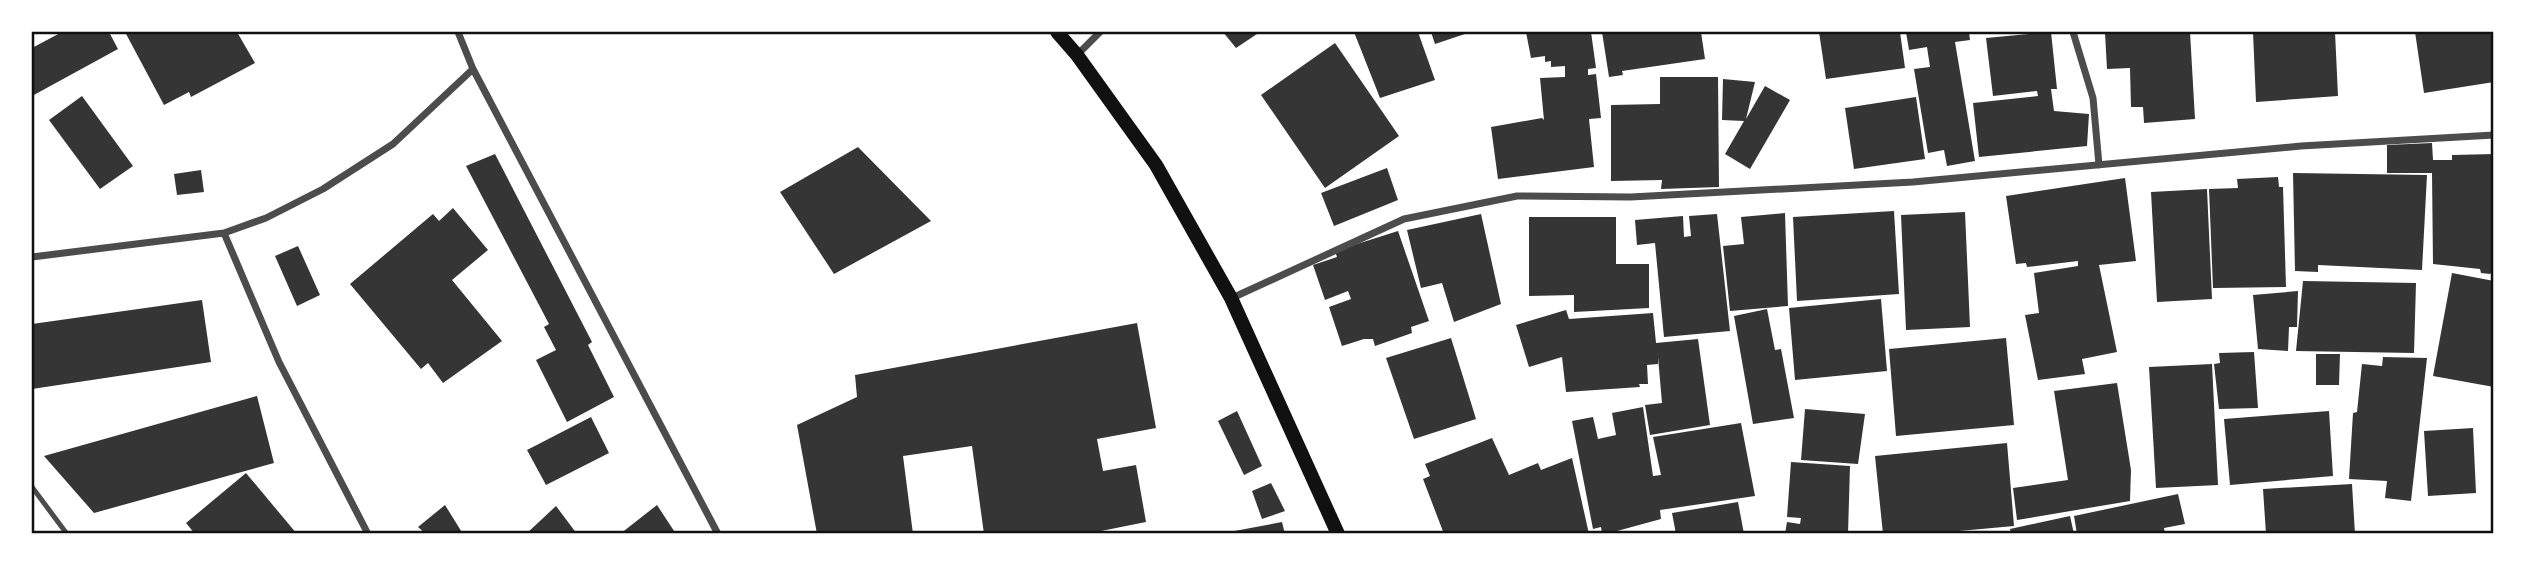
<svg xmlns="http://www.w3.org/2000/svg" width="2525" height="565" font-family="'Space Grotesk',sans-serif">
  <style>
    .building { fill: #353535 }
    .lines { fill: none; stroke-linecap: round; stroke-linejoin: round }
    .service { stroke: #4c4c4c; stroke-width: 5 }
    .minor { stroke: #4c4c4c; stroke-width: 7 }
    .secondary { stroke: #111; stroke-width: 14 }
    .neatline { fill: none; stroke: #111; stroke-width: 2.5 }
  </style>
  <rect width="100%" height="100%" fill="#fff"/>
  <path class="building" d="M 62,32 L 109,32 L 118,49 L 32,96 L 32,48 Z
    M 125,32 L 237,32 L 255,63 L 191,97 L 189,92 L 164,105 Z
    M 1223,32 L 1260,32 L 1236,48 Z
    M 1354,32 L 1418,32 L 1435,80 L 1380,98 Z
    M 1431,32 L 1471,32 L 1435,44 Z
    M 1526,32 L 1591,32 L 1596,68 L 1588,69 L 1588,75 L 1596,74 L 1601,118 L 1589,119 L 1594,167 L 1498,179 L 1491,127 L 1542,118 L 1544,120 L 1540,78 L 1565,77 L 1565,66 L 1551,67 L 1551,61 L 1545,62 L 1545,56 L 1531,58 Z
    M 1602,32 L 1701,32 L 1705,59 L 1622,71 L 1623,75 L 1609,77 Z
    M 1819,32 L 1900,32 L 1905,68 L 1826,79 Z
    M 1906,32 L 1969,32 L 1970,40 L 1955,42 L 1975,161 L 1947,166 L 1944,150 L 1928,153 L 1914,69 L 1930,67 L 1927,47 L 1909,50 Z
    M 2051,32 L 2057,89 L 2051,89 L 2054,111 L 2089,114 L 2087,146 L 1979,157 L 1973,103 L 2038,96 L 2037,91 L 1993,96 L 1986,38 Z
    M 2126,32 L 2190,32 L 2195,119 L 2144,123 L 2143,107 L 2131,107 L 2130,68 L 2107,69 L 2105,33 Z
    M 2253,32 L 2335,32 L 2338,96 L 2256,102 Z
    M 2415,32 L 2494,32 L 2494,82 L 2424,93 Z
    M 1335,43 L 1399,136 L 1325,188 L 1261,95 Z
    M 1660,77 L 1718,77 L 1719,187 L 1661,189 L 1662,180 L 1611,181 L 1611,105 L 1660,104 Z
    M 1723,79 L 1755,82 L 1746,119 L 1765,86 L 1790,100 L 1750,169 L 1725,154 L 1744,121 L 1722,120 Z
    M 82,96 L 133,166 L 100,189 L 49,120 Z
    M 1916,97 L 1925,159 L 1854,169 L 1845,108 Z
    M 2432,143 L 2433,160 L 2452,160 L 2452,155 L 2494,154 L 2494,270 L 2490,274 L 2481,273 L 2480,269 L 2433,264 L 2432,173 L 2387,173 L 2387,145 Z
    M 858,147 L 931,221 L 834,274 L 780,192 Z
    M 495,154 L 592,342 L 588,345 L 614,397 L 567,422 L 536,360 L 556,350 L 544,327 L 549,324 L 466,166 Z
    M 1387,168 L 1398,200 L 1334,226 L 1321,193 Z
    M 201,170 L 204,192 L 177,195 L 174,174 Z
    M 2293,173 L 2427,175 L 2422,270 L 2318,265 L 2318,272 L 2295,271 Z
    M 2278,177 L 2279,187 L 2283,187 L 2286,287 L 2213,288 L 2209,189 L 2238,188 L 2237,179 Z
    M 2125,178 L 2136,261 L 2099,265 L 2117,352 L 2082,359 L 2085,374 L 2038,380 L 2025,315 L 2039,313 L 2034,273 L 2078,266 L 2078,261 L 2027,267 L 2026,263 L 2016,264 L 2006,196 Z
    M 2207,189 L 2212,299 L 2157,302 L 2151,192 Z
    M 453,208 L 488,250 L 452,280 L 502,341 L 443,383 L 428,363 L 421,369 L 350,284 L 433,214 L 439,221 Z
    M 1894,211 L 1899,294 L 1797,301 L 1793,217 Z
    M 1965,212 L 1970,327 L 1906,330 L 1901,215 Z
    M 1785,213 L 1788,306 L 1730,311 L 1723,246 L 1744,244 L 1741,217 Z
    M 1481,214 L 1501,304 L 1454,322 L 1442,283 L 1421,288 L 1407,230 Z
    M 1717,214 L 1730,331 L 1664,337 L 1655,243 L 1637,245 L 1635,220 L 1683,216 L 1684,237 L 1691,236 L 1689,216 Z
    M 1529,217 L 1616,217 L 1616,264 L 1649,264 L 1649,308 L 1574,312 L 1574,295 L 1529,296 Z
    M 1398,231 L 1429,321 L 1411,327 L 1412,333 L 1375,346 L 1373,339 L 1364,339 L 1342,346 L 1329,307 L 1351,299 L 1348,291 L 1325,300 L 1313,265 L 1337,257 L 1335,251 Z
    M 298,246 L 320,295 L 297,306 L 275,256 Z
    M 2452,273 L 2494,281 L 2494,387 L 2433,376 Z
    M 2303,281 L 2416,283 L 2414,353 L 2296,351 Z
    M 2298,291 L 2297,327 L 2289,327 L 2288,351 L 2258,349 L 2253,295 Z
    M 1881,299 L 1887,371 L 1795,380 L 1789,308 Z
    M 202,300 L 211,362 L 32,389 L 32,324 Z
    M 1767,309 L 1775,350 L 1781,349 L 1794,418 L 1753,424 L 1734,316 Z
    M 1566,310 L 1569,319 L 1653,313 L 1656,343 L 1698,339 L 1710,425 L 1650,435 L 1645,405 L 1662,403 L 1658,357 L 1658,364 L 1647,365 L 1648,384 L 1639,384 L 1640,387 L 1566,392 L 1562,357 L 1529,367 L 1516,325 Z
    M 1137,323 L 1156,428 L 1097,439 L 1103,471 L 1136,465 L 1146,522 L 1101,531 L 1101,534 L 984,534 L 972,446 L 903,456 L 913,534 L 817,534 L 797,425 L 857,397 L 855,375 Z
    M 1451,338 L 1476,419 L 1414,439 L 1386,358 Z
    M 2006,338 L 2014,425 L 1896,436 L 1889,349 Z
    M 2254,352 L 2258,408 L 2219,409 L 2214,364 L 2220,363 L 2219,353 Z
    M 2316,354 L 2340,354 L 2339,385 L 2316,385 Z
    M 2383,357 L 2427,358 L 2411,501 L 2385,498 L 2387,481 L 2349,479 L 2353,413 L 2357,412 L 2362,364 L 2382,366 Z
    M 2212,364 L 2218,485 L 2156,488 L 2149,367 Z
    M 2117,383 L 2131,470 L 2130,501 L 2017,520 L 2013,488 L 2068,480 L 2054,391 Z
    M 257,396 L 274,463 L 94,513 L 44,456 Z
    M 1643,407 L 1653,476 L 1661,475 L 1653,437 L 1741,423 L 1755,496 L 1660,510 L 1661,519 L 1606,534 L 1602,534 L 1601,527 L 1593,529 L 1572,421 L 1593,417 L 1598,439 L 1616,435 L 1612,413 Z
    M 1805,409 L 1865,414 L 1858,464 L 1801,460 Z
    M 1237,411 L 1262,466 L 1244,475 L 1218,421 Z
    M 2329,411 L 2333,476 L 2230,485 L 2224,419 Z
    M 591,417 L 609,453 L 546,485 L 527,450 Z
    M 2473,428 L 2476,493 L 2428,496 L 2424,431 Z
    M 1492,438 L 1509,475 L 1538,463 L 1541,470 L 1572,458 L 1589,534 L 1444,534 L 1423,479 L 1430,476 L 1425,464 Z
    M 2007,443 L 2014,526 L 1926,534 L 1883,534 L 1875,456 Z
    M 1791,462 L 1850,466 L 1848,534 L 1785,534 L 1787,522 L 1800,524 L 1801,518 L 1787,517 Z
    M 246,473 L 297,534 L 195,534 L 186,523 Z
    M 1271,483 L 1285,511 L 1262,519 L 1252,491 Z
    M 2352,484 L 2355,534 L 2266,534 L 2263,489 Z
    M 2178,494 L 2185,524 L 2164,528 L 2165,534 L 2077,534 L 2074,516 Z
    M 1738,502 L 1744,534 L 1676,534 L 1672,513 Z
    M 445,505 L 463,534 L 426,534 L 418,527 Z
    M 657,505 L 676,534 L 620,534 Z
    M 556,506 L 577,534 L 526,534 Z
    M 2070,516 L 2074,534 L 2011,534 L 2010,529 Z
    M 1282,522 L 1285,534 L 1229,534 L 1229,532 Z"/>
  <g class="lines">
    <path class="service" d="M 32,487 L 67,534"/>
    <path class="minor" d="M 458,32 L 473,69 L 718,534
      M 2073,32 L 2093,98 L 2099,165
      M 1077,55 L 1100,32
      M 224,233 L 279,362 L 368,534
      M 32,257 L 224,233 L 266,218 L 323,189 L 393,144 L 473,69
      M 1232,298 L 1404,219 L 1517,196 L 1631,197 L 1913,182 L 2301,146 L 2494,135"/>
    <path class="secondary" d="M 1057,32 L 1077,55 L 1156,165 L 1231,298 L 1338,534"/>
  </g>
  <rect width="2525" height="565" fill="none" stroke="#ffffff" stroke-width="66"/>
  <rect x="33" y="33" width="2459" height="499" class="neatline"/>
</svg>
